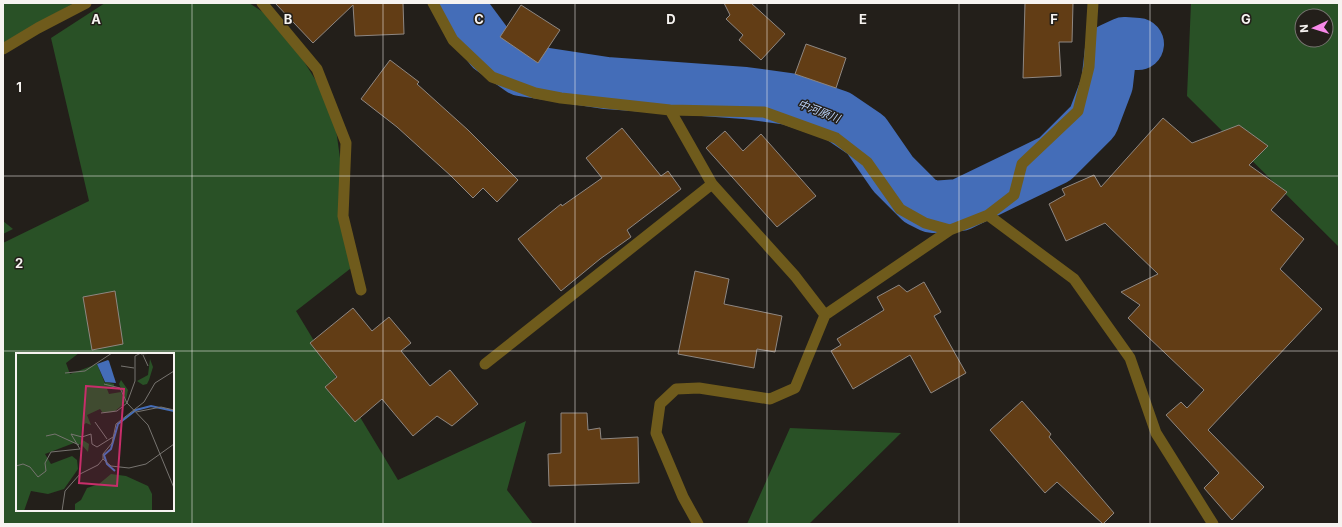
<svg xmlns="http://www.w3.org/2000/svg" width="1342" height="527" font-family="Inter,'Noto Sans JP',sans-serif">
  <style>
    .green { fill: #295126; fill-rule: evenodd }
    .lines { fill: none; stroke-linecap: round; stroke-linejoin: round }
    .river { stroke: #446db8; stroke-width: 52 }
    .building { fill: #623d15; stroke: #8e8782 }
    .minor { stroke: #6f5b1c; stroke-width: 11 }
    .grid { fill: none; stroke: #f6f3f0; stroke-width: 1; stroke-opacity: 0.55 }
    .labels { text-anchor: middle; stroke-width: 3; stroke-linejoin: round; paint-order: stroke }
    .water-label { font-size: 11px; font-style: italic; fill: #bcd4fc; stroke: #231f1a }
    .inset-river { fill: none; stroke: #446db8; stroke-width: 2 }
    .inset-road { fill: none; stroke: #777470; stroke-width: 1 }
    .view { fill: #c72e6a; fill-opacity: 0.15; stroke: #c72e6a; stroke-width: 2 }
    .inset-edge { fill: none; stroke: #f6f3f0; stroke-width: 2 }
    .grid-label { font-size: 13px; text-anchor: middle; font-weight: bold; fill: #f6f3f0; stroke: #231f1a; stroke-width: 3; stroke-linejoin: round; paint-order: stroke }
  </style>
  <rect width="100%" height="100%" fill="#231f1a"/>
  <path class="green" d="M 3,3 L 74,3 L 3,43 Z
    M 105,3 L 249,3 L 280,23 L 333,108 L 355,265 L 296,311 L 398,480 L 526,421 L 507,490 L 533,524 L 3,524 L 3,243 L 89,201 L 51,38 ZM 17,354 L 173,354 L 173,510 L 17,510 Z
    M 1191,3 L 1339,3 L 1339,247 L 1187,96 ZM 1302,16 L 1326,16 L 1326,40 L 1302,40 Z
    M 3,221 L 13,229 L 3,234 Z
    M 790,428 L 901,433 L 809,524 L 747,524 Z"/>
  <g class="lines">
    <path class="river" d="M 458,3 L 465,14 L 491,49 L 521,70 L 606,83 L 745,93 L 789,99 L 838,116 L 866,135 L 893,174 L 920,201 L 932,207 L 960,205 L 1055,159 L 1093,121 L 1107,84 L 1111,49 L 1124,43 L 1138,44"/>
  </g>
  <path class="building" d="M 275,3 L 403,3 L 404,34 L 355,36 L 353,5 L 313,43 Z
    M 724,3 L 751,3 L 785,34 L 761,60 L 739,40 L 743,35 L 726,19 L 730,15 Z
    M 1025,3 L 1073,3 L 1072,42 L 1059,42 L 1061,76 L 1023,78 Z
    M 521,5 L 560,30 L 538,63 L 500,37 Z
    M 806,44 L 846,58 L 836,88 L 795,74 Z
    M 390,60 L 419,82 L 417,84 L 468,130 L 518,180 L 497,202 L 483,188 L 473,198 L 451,176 L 397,127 L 361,99 Z
    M 1163,118 L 1192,143 L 1239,125 L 1268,146 L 1249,165 L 1287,192 L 1271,210 L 1304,239 L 1280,269 L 1322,309 L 1208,430 L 1264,487 L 1232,520 L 1204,488 L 1219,473 L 1166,415 L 1181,402 L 1187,408 L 1204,390 L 1128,318 L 1140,305 L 1121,292 L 1158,274 L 1105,223 L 1066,241 L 1049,204 L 1065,195 L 1062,189 L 1094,175 L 1101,187 Z
    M 622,128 L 661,176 L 668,171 L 681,189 L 627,230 L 631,237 L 600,259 L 561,291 L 518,239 L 561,204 L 562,206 L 602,178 L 586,158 Z
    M 725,131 L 743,151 L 761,134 L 816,196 L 777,227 L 706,148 Z
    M 695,271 L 729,279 L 724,304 L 782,316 L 775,352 L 757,349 L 754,368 L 678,354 Z
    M 924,282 L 941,312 L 934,316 L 966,373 L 931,393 L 910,355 L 853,389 L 831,351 L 841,345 L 837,339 L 884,310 L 877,297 L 899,285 L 907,292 Z
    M 115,291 L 123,344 L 92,350 L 83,297 Z
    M 353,308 L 372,331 L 389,317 L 411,343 L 401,351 L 430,386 L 450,370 L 478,404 L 452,426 L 437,416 L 413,436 L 382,399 L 355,422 L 325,387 L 337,377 L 310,343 Z
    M 1022,401 L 1051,434 L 1049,437 L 1114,513 L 1103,524 L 1057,482 L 1045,493 L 990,430 Z
    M 561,413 L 587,413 L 588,430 L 600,428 L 601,439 L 638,437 L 639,483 L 549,486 L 548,454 L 561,453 Z"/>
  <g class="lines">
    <path class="minor" d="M 262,3 L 317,69 L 346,143 L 343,216 L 361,290
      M 433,3 L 453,40 L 492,77 L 535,93 L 561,98 L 670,110 L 764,112 L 836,138 L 867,162 L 900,209 L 925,223 L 950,230 L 988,215 L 1014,195 L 1022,164 L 1078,111 L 1089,67 L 1093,3
      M 3,49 L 38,28 L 86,3
      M 670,110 L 712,184 L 795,276 L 825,315 L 795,388 L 770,399 L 699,388 L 676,389 L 660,404 L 656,433 L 683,497 L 698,524
      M 988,215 L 1074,279 L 1130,358 L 1156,433 L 1213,524
      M 825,315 L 950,230
      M 485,364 L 712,184"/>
  </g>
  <path class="grid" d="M 192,3 L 192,524M 383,3 L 383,524M 575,3 L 575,524M 767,3 L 767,524M 959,3 L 959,524M 1150,3 L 1150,524M 3,176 L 1339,176M 3,351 L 1339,351"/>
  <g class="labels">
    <g class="water-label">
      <text transform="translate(819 111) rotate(21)" y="4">中河原川</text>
    </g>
  </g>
  <g transform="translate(16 353)">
    <rect width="158" height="158" fill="#231f1a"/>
    <path d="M 0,0 L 63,0 L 50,10 L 54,21 L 81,11 L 90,33 L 89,29 L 98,31 L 98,34 L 91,36 L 93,41 L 105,39 L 110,49 L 98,59 L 87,60 L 84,56 L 71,62 L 75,72 L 70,70 L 66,73 L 65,86 L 73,91 L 72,99 L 66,92 L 58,90 L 29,101 L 35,111 L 56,103 L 61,107 L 62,116 L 48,136 L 32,141 L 15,138 L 8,158 L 0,158 ZM 134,6 L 137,14 L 133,27 L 131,31 L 127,32 L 121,28 L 132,22 ZM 105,27 L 112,37 L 110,47 L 103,31 ZM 95,121 L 110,123 L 132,133 L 136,141 L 136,158 L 59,158 L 59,151 L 65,147 L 71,135 L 83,131 Z" fill="#295126"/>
    <path d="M 92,7 L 93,8 L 100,30 L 89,29 L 81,11 Z" fill="#446db8"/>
    <path class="inset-river" d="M 99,118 L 91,111 L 88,102 L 95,96 L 102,71 L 120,57 L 135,53 L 158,58"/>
    <path class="inset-road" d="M 125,0 L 119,3 L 119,28 L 111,50 L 132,72 L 158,135M 125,1 L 138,0M 127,2 L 132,13M 105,13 L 118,15M 49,20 L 69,18 L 96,0M 120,59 L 145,54 L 158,57M 85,60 L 101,58 L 111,50 L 104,35 L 88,31M 79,69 L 91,86M 30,83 L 39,81 L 63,92M 87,106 L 95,113 L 113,115 L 130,111 L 158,91M 0,113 L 7,111 L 14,114 L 22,124 L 30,118 L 29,110 L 35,99 L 64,96 L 55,81 L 66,84 L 75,81 L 76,91 L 81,94 L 97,84M 46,158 L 49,138 L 64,121 L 82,112 L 87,106 L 87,101 L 96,90 L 100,71 L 128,49 L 139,30 L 158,18"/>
    <path class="view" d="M 70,33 L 108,36 L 101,133 L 63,130 Z"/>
    <rect width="158" height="158" class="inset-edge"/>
  </g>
  <g class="grid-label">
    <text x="96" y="24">A</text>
    <text x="288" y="24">B</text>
    <text x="479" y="24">C</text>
    <text x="671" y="24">D</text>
    <text x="863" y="24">E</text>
    <text x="1054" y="24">F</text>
    <text x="1246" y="24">G</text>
    <text x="19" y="92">1</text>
    <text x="19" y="268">2</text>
  </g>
  <rect width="1342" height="527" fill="none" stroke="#f6f3f0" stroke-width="8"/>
  <g transform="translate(1314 28) rotate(266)"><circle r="19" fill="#231f1a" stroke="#777470"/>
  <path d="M0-3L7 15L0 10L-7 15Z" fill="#f888e9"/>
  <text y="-6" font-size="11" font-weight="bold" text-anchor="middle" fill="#f6f3f0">N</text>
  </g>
</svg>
